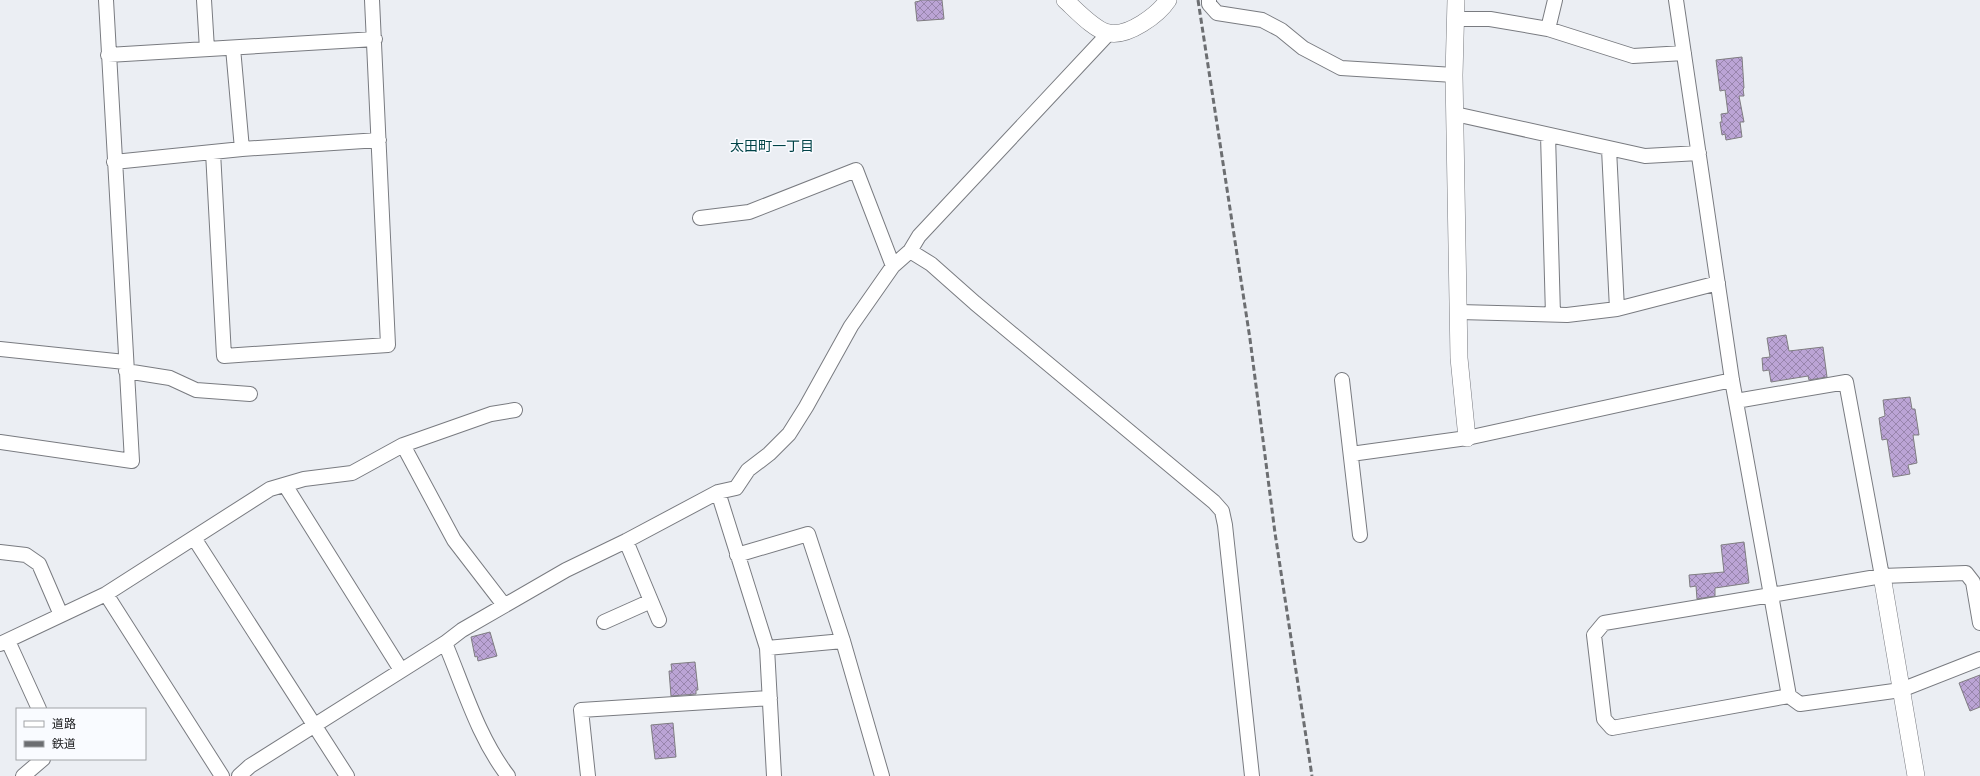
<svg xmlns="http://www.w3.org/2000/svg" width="1980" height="776" font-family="'DejaVu Sans','Noto Sans JP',sans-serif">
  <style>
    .building { fill: url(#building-cross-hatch); stroke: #7f7d81 }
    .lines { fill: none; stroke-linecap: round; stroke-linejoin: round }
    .minor-casing { stroke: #797b80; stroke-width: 16 }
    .tertiary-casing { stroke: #797b80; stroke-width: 18 }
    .minor { stroke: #fff; stroke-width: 14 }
    .tertiary { stroke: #fff; stroke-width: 17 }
    .rail { stroke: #6c6e71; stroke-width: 3; stroke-dasharray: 6 3; stroke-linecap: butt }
    .labels { text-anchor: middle; stroke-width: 3; stroke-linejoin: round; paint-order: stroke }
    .neighbourhood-label { font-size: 14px; fill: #004347; stroke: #f9fbff }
  </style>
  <defs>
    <pattern id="building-cross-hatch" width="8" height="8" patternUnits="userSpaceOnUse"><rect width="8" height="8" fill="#bba4d5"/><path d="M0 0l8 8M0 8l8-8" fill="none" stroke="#9885ac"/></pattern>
  </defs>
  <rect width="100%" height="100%" fill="#ebeef3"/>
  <path class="building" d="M 920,0 L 942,0 L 944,19 L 917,21 L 915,2 L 920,1 Z
    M 1742,57 L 1744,88 L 1743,89 L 1744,96 L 1739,96 L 1744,122 L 1740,122 L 1742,137 L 1726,140 L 1725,134 L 1722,135 L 1720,122 L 1722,122 L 1721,114 L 1728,113 L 1725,90 L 1720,91 L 1716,60 Z
    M 1786,335 L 1789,351 L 1823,347 L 1827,377 L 1809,380 L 1808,376 L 1771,382 L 1769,370 L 1763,371 L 1762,358 L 1770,357 L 1767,338 Z
    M 1910,397 L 1912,409 L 1915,409 L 1919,435 L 1913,435 L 1917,463 L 1908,465 L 1910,474 L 1893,477 L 1887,439 L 1882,440 L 1879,418 L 1885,416 L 1883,400 Z
    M 1744,542 L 1749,583 L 1715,588 L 1715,596 L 1697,599 L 1696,586 L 1690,587 L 1689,575 L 1724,572 L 1721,545 Z
    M 490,632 L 497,656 L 478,661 L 477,656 L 475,657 L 471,637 Z
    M 695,662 L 698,690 L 696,690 L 696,694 L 671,696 L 669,671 L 672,671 L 671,664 Z
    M 1980,675 L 1980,707 L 1970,711 L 1959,683 Z
    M 673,723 L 676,757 L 655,759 L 651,725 Z"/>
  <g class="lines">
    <defs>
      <path id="minor" d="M 204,0 L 207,49
        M 1209,0 L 1209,4 L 1217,13 L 1262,20 L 1281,30 L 1303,48 L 1341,68 L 1454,75
        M 1676,0 L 1732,380 L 1771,595 L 1882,576 L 1966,573 L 1973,582 L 1980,623
        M 1456,19 L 1490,19 L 1548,29 L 1633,56 L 1684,53
        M 1548,29 L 1555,0
        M 233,48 L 242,149
        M 108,55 L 375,39
        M 1455,114 L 1645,156 L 1699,153
        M 1548,135 L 1553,315
        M 1609,149 L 1617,309
        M 213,152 L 224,356 L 388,345 L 372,0
        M 114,162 L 242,149 L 379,140
        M 700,218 L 749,212 L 856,170 L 893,266
        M 910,251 L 931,264 L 975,303 L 1214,502 L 1222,511 L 1225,525 L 1252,776
        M 1459,312 L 1567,315 L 1617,309 L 1718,283
        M 0,349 L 125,362
        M 126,371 L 170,378 L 196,390 L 250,394
        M 1342,380 L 1360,535
        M 1736,401 L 1846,382 L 1882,576
        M 0,442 L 132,461 L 106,0
        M 403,445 L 454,540 L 504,605
        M 1351,454 L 1467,438 L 1732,380
        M 285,485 L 401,670
        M 718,492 L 767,648 L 774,776
        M 194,538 L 347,776
        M 626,541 L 659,620
        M 0,552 L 26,555 L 39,564 L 61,615
        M 737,555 L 808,534 L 843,641 L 882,776
        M 106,594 L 222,776
        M 604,622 L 651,601
        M 8,641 L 39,709
        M 445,643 C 464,688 478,737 508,776
        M 0,644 L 106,594 L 270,489 L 304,479 L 352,473 L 403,445 L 491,414 L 515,410
        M 767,648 L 843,641
        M 1789,696 L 1612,728 L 1604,719 L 1594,635 L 1604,623 L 1771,595 L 1789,696 L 1800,704 L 1901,690 L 1980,659
        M 23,776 L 43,759
        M 239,776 L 250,766 L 445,643 L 462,630 L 566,570 L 626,541 L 718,492 L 736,488 L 748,470 L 769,454 L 789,434 L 806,407 L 851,326 L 893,266 L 910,251 L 919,236 L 1109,33
        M 588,776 L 581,710 L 770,698"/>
      <path id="tertiary" d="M 1065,0 C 1075,9 1095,31 1109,33 C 1128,37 1158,15 1168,0
        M 1456,0 L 1454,75 L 1459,358 L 1467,438
        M 1882,576 L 1916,776"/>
    </defs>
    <use href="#minor" class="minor-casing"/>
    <use href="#tertiary" class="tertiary-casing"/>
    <use href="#minor" class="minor"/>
    <use href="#tertiary" class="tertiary"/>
    <path class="rail" d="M 1198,0 L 1250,339 L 1275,533 L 1312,776"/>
  </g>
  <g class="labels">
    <g class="neighbourhood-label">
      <text x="772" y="151">太田町一丁目</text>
    </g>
  </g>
  <rect x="16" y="708" width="130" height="52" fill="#f9fbff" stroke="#a2a4a7"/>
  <rect x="24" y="721" width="20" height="6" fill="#ffffff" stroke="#a2a4a7"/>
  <text x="52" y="728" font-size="12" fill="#202123">道路</text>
  <rect x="24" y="741" width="20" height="6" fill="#6c6e71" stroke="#a2a4a7"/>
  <text x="52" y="748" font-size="12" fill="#202123">鉄道</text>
</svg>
